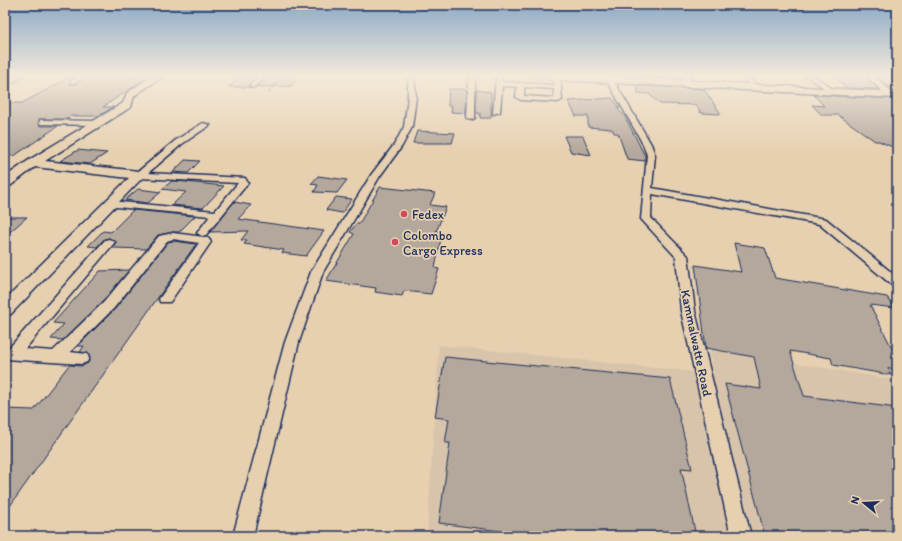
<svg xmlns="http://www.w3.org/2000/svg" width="902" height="541" font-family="Itim,sans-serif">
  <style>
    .built { fill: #d8c4aa }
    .building { fill: #b4a89c; stroke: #1b2f5e }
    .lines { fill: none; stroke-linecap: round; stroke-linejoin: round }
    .minor-casing { stroke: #1b2f5e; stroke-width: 3 }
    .major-casing { stroke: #1b2f5e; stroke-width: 3 }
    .highway-casing { stroke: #1b2f5e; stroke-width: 3 }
    .path { stroke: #1b2f5e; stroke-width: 1.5; stroke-dasharray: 2.5 2; stroke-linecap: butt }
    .minor { fill: #e7d0b0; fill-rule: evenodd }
    .major { fill: #e7d0b0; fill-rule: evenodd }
    .highway { fill: #e7d0b0; fill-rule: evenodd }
    .poi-dot { fill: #d1495b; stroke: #e7d0b0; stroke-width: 1.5 }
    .labels { text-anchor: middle; stroke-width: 3.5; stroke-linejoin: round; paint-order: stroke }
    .poi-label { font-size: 13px; fill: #1b2f5e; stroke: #e7d0b0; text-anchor: start }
    .street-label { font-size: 13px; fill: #1b2f5e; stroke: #e7d0b0 }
  </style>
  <rect width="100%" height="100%" fill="#e7d0b0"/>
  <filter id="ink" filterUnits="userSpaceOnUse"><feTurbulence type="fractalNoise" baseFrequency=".025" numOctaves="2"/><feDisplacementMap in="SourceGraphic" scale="8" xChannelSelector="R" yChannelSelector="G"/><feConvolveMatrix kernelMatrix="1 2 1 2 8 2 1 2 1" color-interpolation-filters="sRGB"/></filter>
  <g filter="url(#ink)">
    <path class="built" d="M 439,345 L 714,374 L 709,349 L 897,380 L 897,536 L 427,536 Z"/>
    <path class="building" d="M 87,76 L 146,78 L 103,107 L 113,107 L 99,116 L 71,116 L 68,119 L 39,119 L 40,126 L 58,126 L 14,156 L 5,155 L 5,103 L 22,103 L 67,79 L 71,79 L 70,84 L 75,84 Z
      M 240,76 L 257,76 L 249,84 L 249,87 L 229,87 Z
      M 269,76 L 297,76 L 292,86 L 256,87 Z
      M 834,76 L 866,76 L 878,89 L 846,88 Z
      M 877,76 L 897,76 L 897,90 L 892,90 Z
      M 637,86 L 704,89 L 721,114 L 701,113 L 696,105 L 660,104 L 649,94 L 638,93 Z
      M 449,89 L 467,89 L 466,113 L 451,112 L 452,106 L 448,106 Z
      M 476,90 L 491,92 L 491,118 L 480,118 L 480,113 L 476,113 Z
      M 814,95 L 897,99 L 897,149 L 879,141 L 875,141 L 838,115 L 822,115 L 812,105 L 824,106 Z
      M 612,98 L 620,108 L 617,108 L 625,117 L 640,146 L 645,156 L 645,161 L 627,159 L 618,133 L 614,133 L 612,129 L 588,127 L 588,116 L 576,116 L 568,101 Z
      M 417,131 L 455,133 L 452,143 L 413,143 Z
      M 564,136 L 583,136 L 591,155 L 571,152 Z
      M 78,150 L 107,153 L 90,164 L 60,161 Z
      M 185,160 L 200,161 L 188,173 L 173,172 Z
      M 318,176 L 347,180 L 337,193 L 314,192 L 318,185 L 311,184 Z
      M 172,181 L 177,181 L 224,186 L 203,208 L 172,205 L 186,192 L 162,189 Z
      M 380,187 L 435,193 L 430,205 L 446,207 L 436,232 L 442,233 L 435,268 L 439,269 L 431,294 L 404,291 L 402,296 L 375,292 L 376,288 L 326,281 L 354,234 L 350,232 L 356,224 L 359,224 Z
      M 138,189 L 161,192 L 148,203 L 125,200 Z
      M 336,197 L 352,199 L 342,213 L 326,210 Z
      M 234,202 L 251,205 L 238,219 L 324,231 L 306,256 L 282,253 L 284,250 L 244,244 L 247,240 L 241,240 L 248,231 L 210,232 Z
      M 133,210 L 195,216 L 179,232 L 173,232 L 158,235 L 146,249 L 112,248 L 116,242 L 109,238 L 104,239 L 97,247 L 88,246 L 103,231 L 111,232 Z
      M 5,217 L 27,217 L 5,236 Z
      M 173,241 L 196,244 L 5,513 L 5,409 L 34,410 L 69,365 L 82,366 L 88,363 L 90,359 L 88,353 L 80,352 L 84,346 L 78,346 L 115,309 L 168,242 Z
      M 734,243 L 765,248 L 775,278 L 887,297 L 895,308 L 870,305 L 897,358 L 897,370 L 888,368 L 891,375 L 833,365 L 831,358 L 790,351 L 804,396 L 897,408 L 897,536 L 765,536 L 725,384 L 761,389 L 754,357 L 706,348 L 695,265 L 741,272 Z
      M 129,270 L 103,301 L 63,340 L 51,339 L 64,324 L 53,323 L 100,271 Z
      M 445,357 L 670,379 L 692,469 L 681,468 L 696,536 L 538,536 L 439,523 L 450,443 L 445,443 L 449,419 L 435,417 Z"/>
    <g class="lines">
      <defs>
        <path id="minor" d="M 16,76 L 24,76 L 5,87 L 5,82 Z
          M 78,76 L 86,76 L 75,83 L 71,83 L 71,81 Z
          M 260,76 L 268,76 L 254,87 L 250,87 L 250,85 Z
          M 408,76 L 414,76 L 416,97 L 412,127 L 402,146 L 380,176 L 323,272 L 299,342 L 253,536 L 233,536 L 285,342 L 311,272 L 371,175 L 394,145 L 404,127 L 408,97 Z
          M 469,76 L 475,76 L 475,118 L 471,120 L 467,118 Z
          M 496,76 L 502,76 L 502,82 L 554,85 L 554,76 L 560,76 L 562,100 L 558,102 L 521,100 L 516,97 L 517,87 L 502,86 L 500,112 L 493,114 ZM 524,87 L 554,89 L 554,98 L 524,96 Z
          M 611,76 L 651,144 L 655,155 L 652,188 L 826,219 L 897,277 L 897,287 L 893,286 L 819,224 L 652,194 L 651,218 L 688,256 L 695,311 L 751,536 L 731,536 L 681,311 L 676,257 L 641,219 L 647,155 L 643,144 L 605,77 Z
          M 683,76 L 689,76 L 691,81 L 686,82 Z
          M 743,76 L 750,76 L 754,84 L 753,85 L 749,85 Z
          M 806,76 L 814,76 L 833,89 L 827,90 Z
          M 867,76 L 874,76 L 892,92 L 885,94 Z
          M 40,120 L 97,121 L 101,123 L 97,125 L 43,124 L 40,124 Z
          M 203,123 L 210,125 L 182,144 L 148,173 L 245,178 L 248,183 L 206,235 L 202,236 L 197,233 L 210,216 L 106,206 L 105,204 L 110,201 L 215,211 L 238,183 L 139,178 L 134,175 L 176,140 Z
          M 173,233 L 204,237 L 208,238 L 211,242 L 170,302 L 160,302 L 159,299 L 199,243 L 173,239 L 167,241 L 114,308 L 70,352 L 87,354 L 89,358 L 87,362 L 82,364 L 5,359 L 5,347 L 9,348 L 105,240 L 109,239 L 115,242 L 25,349 L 53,351 L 104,302 L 159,236 Z"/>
        <path id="major" d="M 152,76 L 163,76 L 134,96 L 131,107 L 45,161 L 139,171 L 145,175 L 11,314 L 5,316 L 5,300 L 129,178 L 35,167 L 10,186 L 5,187 L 5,177 L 29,160 L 123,103 L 127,93 Z"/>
        <path id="highway" d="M 534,76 L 602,76 L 897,92 L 897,98 L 539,79 Z"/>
      </defs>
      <use href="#minor" class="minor-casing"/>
      <use href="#major" class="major-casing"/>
      <use href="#highway" class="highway-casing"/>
      <path class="path" d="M 269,93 L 281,76"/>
      <use href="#minor" class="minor"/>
      <use href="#major" class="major"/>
      <use href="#highway" class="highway"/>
    </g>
  </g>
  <linearGradient id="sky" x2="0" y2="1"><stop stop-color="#8ba9c6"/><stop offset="0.5" stop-color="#f4eadb"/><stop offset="1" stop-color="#f4eadb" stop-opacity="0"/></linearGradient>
  <rect width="902" height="152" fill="url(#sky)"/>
  <g class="poi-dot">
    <circle cx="404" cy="214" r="4"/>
    <circle cx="395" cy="242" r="4"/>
  </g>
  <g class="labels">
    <g class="poi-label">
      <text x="412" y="219">Fedex</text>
      <text x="403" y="240">Colombo<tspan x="403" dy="15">Cargo Express</tspan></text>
    </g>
    <g class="street-label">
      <text transform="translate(697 343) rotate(78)" y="5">Kammalwatte Road</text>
    </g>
  </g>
  <rect width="902" height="541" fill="none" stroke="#e7d0b0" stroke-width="20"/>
  <rect x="10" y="10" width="882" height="521" fill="none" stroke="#1b2f5e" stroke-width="1.5" filter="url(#ink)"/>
  <g transform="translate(864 503) rotate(288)" stroke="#e7d0b0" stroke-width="3" paint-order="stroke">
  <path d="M0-3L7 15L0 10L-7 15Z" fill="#1b2f5e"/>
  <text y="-6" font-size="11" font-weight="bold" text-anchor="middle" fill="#1b2f5e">N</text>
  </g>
</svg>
